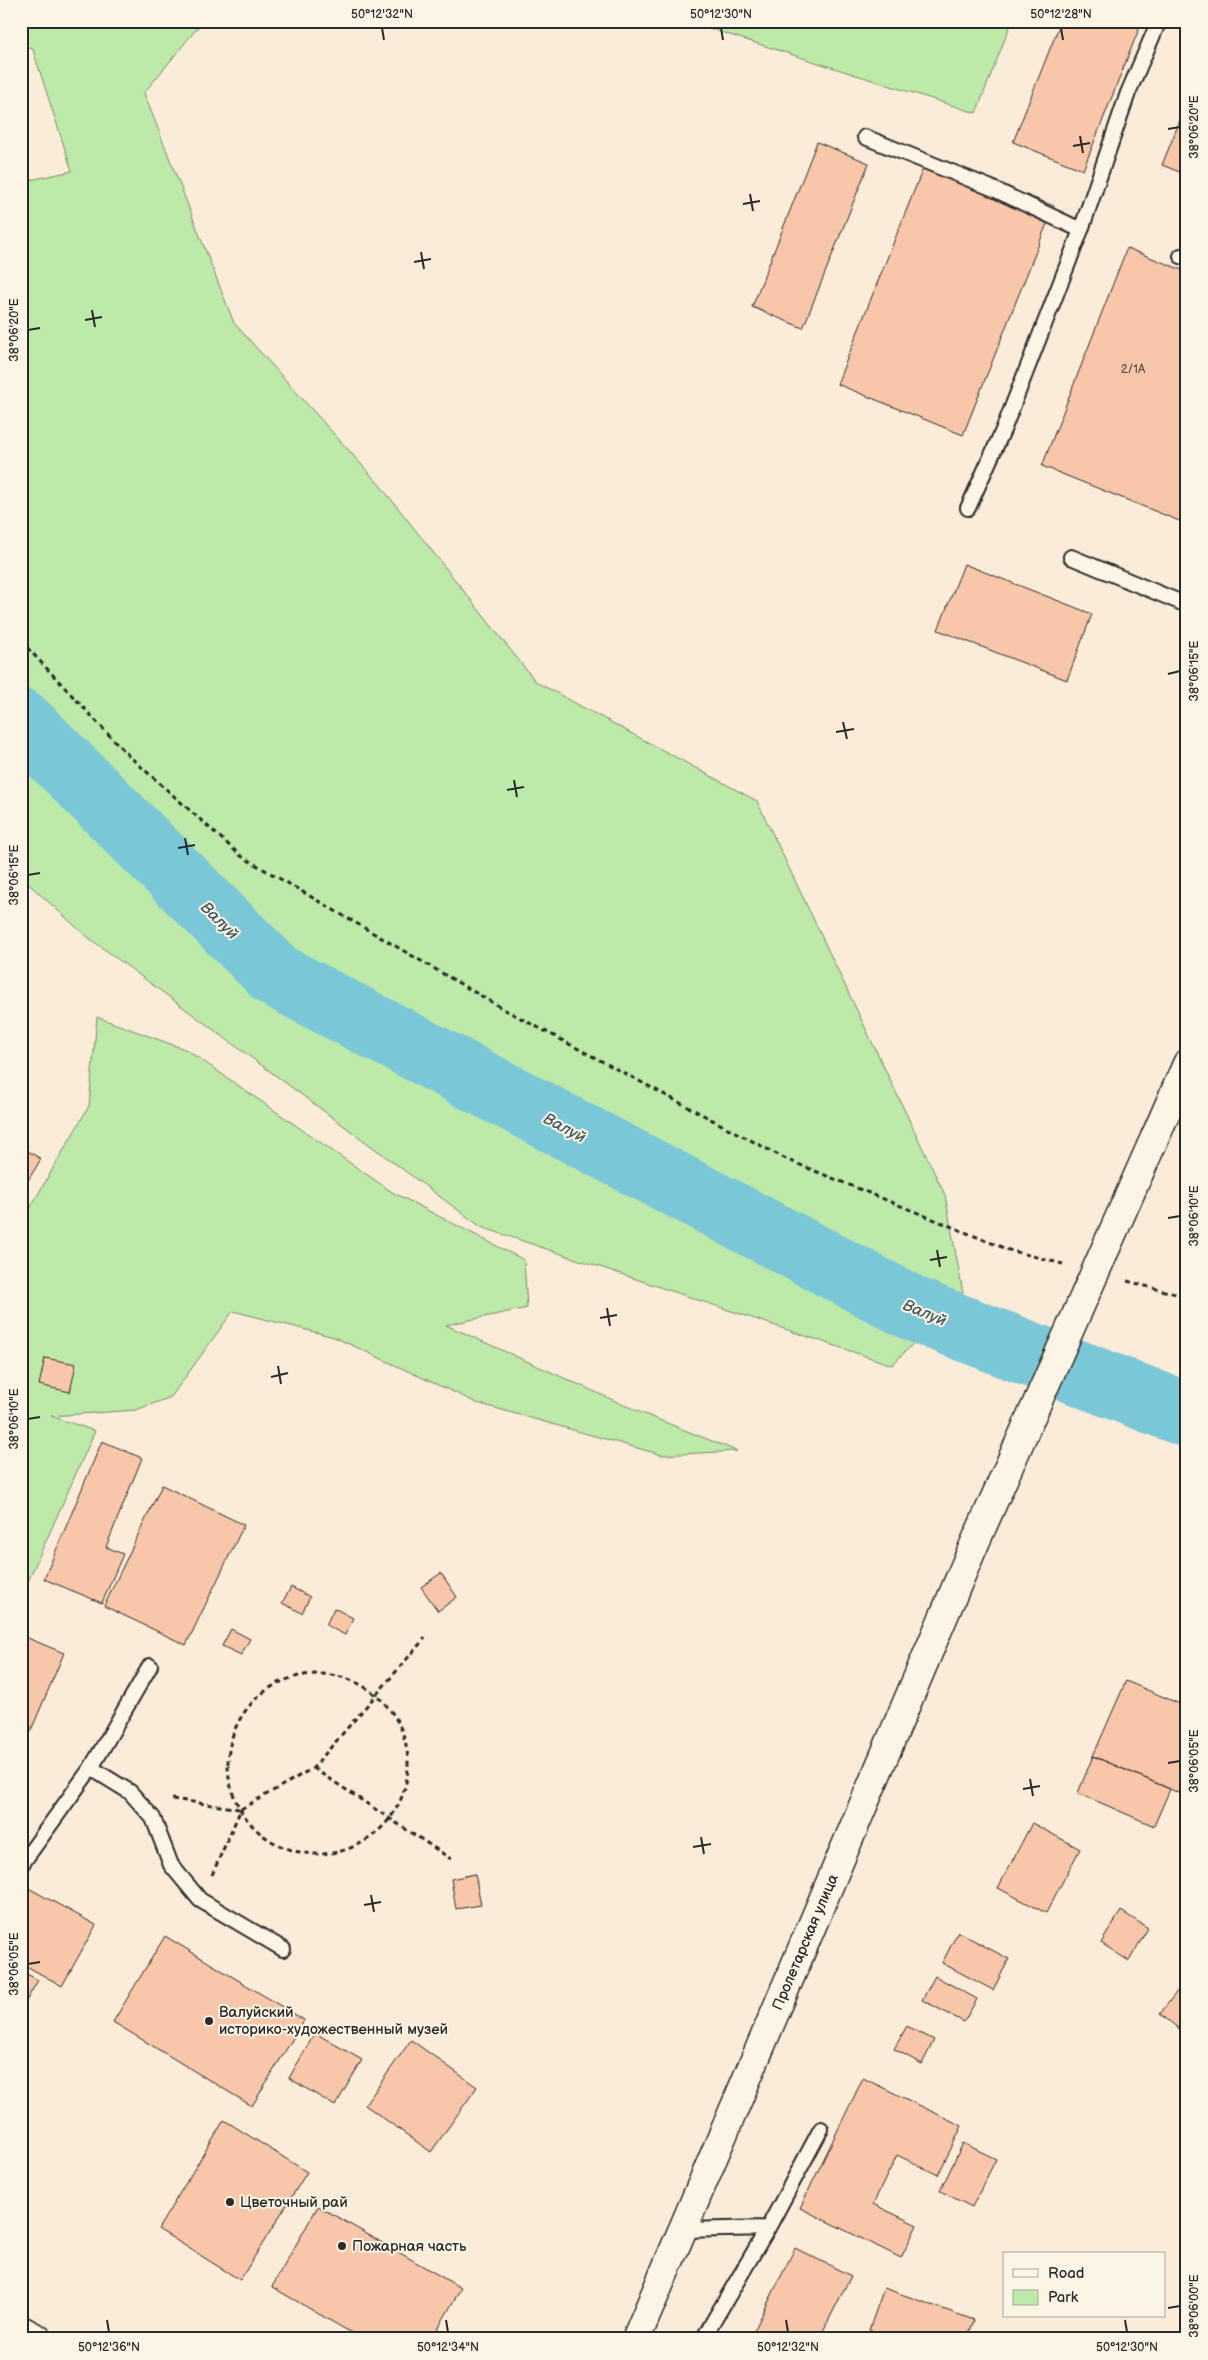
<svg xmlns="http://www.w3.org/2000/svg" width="1208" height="2360" font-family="'Balsamiq Sans',sans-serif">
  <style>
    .green { fill: #bdeaa8; stroke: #748a6a }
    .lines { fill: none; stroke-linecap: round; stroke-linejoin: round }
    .river { stroke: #79c7d7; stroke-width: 65 }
    .building { fill: #f8c6a8; stroke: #2b2b2b }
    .service-casing { stroke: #2b2b2b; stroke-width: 18 }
    .secondary-casing { stroke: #2b2b2b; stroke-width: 31 }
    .primary-casing { stroke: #2b2b2b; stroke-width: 31 }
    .path { stroke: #2b2b2b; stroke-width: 3; stroke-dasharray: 5 4; stroke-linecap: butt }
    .service { stroke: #fcf5e5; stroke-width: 14 }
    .secondary { stroke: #fcf5e5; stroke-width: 28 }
    .primary { stroke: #fcf5e5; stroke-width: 28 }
    .primary-bridge-casing { stroke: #2b2b2b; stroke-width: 31; stroke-linecap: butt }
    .primary-bridge { stroke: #fcf5e5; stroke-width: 28 }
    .ticks { fill: none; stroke: #2b2b2b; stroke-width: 2 }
    .poi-dot { fill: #2b2b2b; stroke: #fcf5e5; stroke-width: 2 }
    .labels { text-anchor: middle; stroke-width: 4; stroke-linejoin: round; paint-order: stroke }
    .number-label { font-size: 12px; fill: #5e524a }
    .street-label { font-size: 15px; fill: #2b2b2b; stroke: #fcf5e5 }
    .poi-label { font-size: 15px; fill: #2b2b2b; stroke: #fcf5e5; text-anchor: start }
    .water-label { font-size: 16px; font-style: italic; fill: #425a5f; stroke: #fcf5e5 }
    .neatline { fill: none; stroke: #2b2b2b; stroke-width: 2 }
    .ticks-label { font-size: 12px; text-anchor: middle; fill: #2b2b2b }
  </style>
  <rect width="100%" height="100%" fill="#fbecd9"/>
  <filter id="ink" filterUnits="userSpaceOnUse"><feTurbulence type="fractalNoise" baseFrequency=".02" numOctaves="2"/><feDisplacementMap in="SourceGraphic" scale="10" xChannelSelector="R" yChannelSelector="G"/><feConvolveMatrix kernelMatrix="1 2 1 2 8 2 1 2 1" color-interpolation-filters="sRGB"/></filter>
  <g filter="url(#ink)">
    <path class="green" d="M 21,21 L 203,21 L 144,93 L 234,323 L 379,484 L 536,682 L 757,801 L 945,1195 L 963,1293 L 892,1365 L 481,1227 L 85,935 L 21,877 L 21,182 L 72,171 L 32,47 L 21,51 Z
      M 686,21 L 1012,21 L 976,113 Z
      M 97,1017 L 187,1050 L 392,1192 L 524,1260 L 527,1308 L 446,1325 L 642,1413 L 737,1451 L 662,1455 L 477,1403 L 334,1337 L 233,1311 L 171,1397 L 136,1410 L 51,1416 L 95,1431 L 21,1597 L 21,1207 L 29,1210 L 89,1106 Z"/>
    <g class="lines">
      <path class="river" d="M 21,721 L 277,976 L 916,1310 L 1187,1415"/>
    </g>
    <path class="building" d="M 1061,21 L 1142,21 L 1083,170 L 1013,142 Z
      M 1187,103 L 1187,175 L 1162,165 Z
      M 817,142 L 869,163 L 803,328 L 752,307 Z
      M 928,156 L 1054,206 L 963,435 L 837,384 Z
      M 1127,248 L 1187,272 L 1187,524 L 1042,466 Z
      M 964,564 L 1092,614 L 1067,680 L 938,630 Z
      M 21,1147 L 41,1159 L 21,1192 Z
      M 45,1358 L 76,1364 L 70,1392 L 39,1385 Z
      M 102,1441 L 142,1458 L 106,1547 L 123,1554 L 102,1603 L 44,1579 Z
      M 162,1485 L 244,1525 L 186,1645 L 104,1606 Z
      M 441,1573 L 457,1597 L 438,1611 L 421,1587 Z
      M 291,1587 L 310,1597 L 302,1613 L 282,1603 Z
      M 334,1608 L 353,1618 L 345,1635 L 326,1625 Z
      M 231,1629 L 250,1639 L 241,1655 L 222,1646 Z
      M 25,1637 L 64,1653 L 21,1754 L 21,1647 Z
      M 1126,1681 L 1187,1707 L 1186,1796 L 1093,1756 Z
      M 1093,1756 L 1170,1789 L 1154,1826 L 1078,1793 Z
      M 1032,1823 L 1080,1849 L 1046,1913 L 998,1888 Z
      M 475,1874 L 481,1905 L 456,1909 L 451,1879 Z
      M 21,1884 L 96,1925 L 62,1986 L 21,1963 Z
      M 1121,1911 L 1148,1928 L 1129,1961 L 1101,1943 Z
      M 958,1932 L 1009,1959 L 993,1990 L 942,1963 Z
      M 165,1936 L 304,2020 L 252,2106 L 113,2022 Z
      M 21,1971 L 38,1980 L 21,2010 Z
      M 935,1976 L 977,1999 L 964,2022 L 922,2000 Z
      M 1187,1978 L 1187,2035 L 1160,2014 Z
      M 907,2026 L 934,2040 L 922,2064 L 894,2049 Z
      M 315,2033 L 362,2060 L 335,2106 L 289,2078 Z
      M 411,2040 L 477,2087 L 431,2152 L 365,2105 Z
      M 863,2078 L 962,2126 L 938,2175 L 897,2155 L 873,2204 L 917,2225 L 901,2258 L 800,2208 Z
      M 224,2120 L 307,2172 L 240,2280 L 158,2229 Z
      M 963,2143 L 996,2159 L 972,2207 L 940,2191 Z
      M 318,2206 L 461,2288 L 432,2339 L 362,2339 L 272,2287 Z
      M 795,2248 L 851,2276 L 819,2339 L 760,2339 L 752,2335 Z
      M 884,2288 L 974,2320 L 967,2339 L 894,2339 L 869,2330 Z"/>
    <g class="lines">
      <defs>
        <path id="service" d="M 865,137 L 989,187 L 1081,230
          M 1181,256 L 1187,258
          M 968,508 L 1004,428 L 1081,230 L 1128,93 L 1159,21
          M 1071,557 L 1187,605
          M 91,1768 L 130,1792 L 153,1818 L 171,1865 L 200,1900 L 283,1949
          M 21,1865 L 91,1768 L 150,1666
          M 682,2230 L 768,2228
          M 703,2339 L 768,2228 L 821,2129"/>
        <path id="secondary" d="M 21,2330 L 38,2339"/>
        <path id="primary" d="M 1156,1135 L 1187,1064
          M 636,2339 L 974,1545"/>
      </defs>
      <use href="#service" class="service-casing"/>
      <use href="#secondary" class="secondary-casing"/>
      <use href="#primary" class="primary-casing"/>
      <path class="path" d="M 21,641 L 128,755 L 241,856 L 507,1011 L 788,1160 L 1009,1250 L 1063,1264
        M 1127,1281 L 1187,1297
        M228 1764a90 90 0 1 1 180 0a90 90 0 1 1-180 0Z
        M 313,1768 L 451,1859
        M 172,1799 L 240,1809
        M 212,1875 L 241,1809 L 313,1768 L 425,1638"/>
      <use href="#service" class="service"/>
      <use href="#secondary" class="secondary"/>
      <use href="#primary" class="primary"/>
      <defs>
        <path id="primary-bridge" d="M 974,1545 L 1156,1135"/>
      </defs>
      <use href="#primary-bridge" class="primary-bridge-casing"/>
      <use href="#primary-bridge" class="primary-bridge"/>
    </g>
  </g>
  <path class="ticks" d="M 382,28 L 384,40M 721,28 L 723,40M 1061,28 L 1063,40M 1168,129 L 1180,127M 1080,136 L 1083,153M 1073,146 L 1090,143M 750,194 L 753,211M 743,204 L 760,201M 421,252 L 424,269M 414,262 L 431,259M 92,310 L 95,327M 85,320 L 102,317M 28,330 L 40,328M 1168,674 L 1180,671M 843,722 L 847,739M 836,732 L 854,729M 514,780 L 517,797M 507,790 L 524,787M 185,838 L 188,855M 178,848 L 195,845M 28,875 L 40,873M 1168,1218 L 1180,1216M 937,1250 L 940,1267M 930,1260 L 947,1257M 607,1308 L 610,1326M 600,1318 L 617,1315M 278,1366 L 281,1384M 271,1377 L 288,1373M 28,1419 L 40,1417M 1168,1763 L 1180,1761M 1030,1779 L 1033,1796M 1023,1789 L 1040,1786M 701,1837 L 704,1854M 693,1847 L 711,1844M 371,1895 L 374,1912M 364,1905 L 381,1902M 28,1964 L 40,1962M 1168,2308 L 1180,2306M 107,2320 L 109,2332M 446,2320 L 448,2332M 786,2320 L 788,2332M 1125,2320 L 1127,2332"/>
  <g class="poi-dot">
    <circle cx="209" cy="2021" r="5"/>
    <circle cx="230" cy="2202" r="5"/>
    <circle cx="342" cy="2246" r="5"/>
  </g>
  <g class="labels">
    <g class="number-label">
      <text x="1133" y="373">2/1А</text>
    </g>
    <g class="street-label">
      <text transform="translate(805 1942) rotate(-67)" y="5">Пролетарская улица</text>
    </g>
    <g class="poi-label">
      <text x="219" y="2017">Валуйский<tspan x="219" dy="17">историко-художественный музей</tspan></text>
      <text x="240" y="2207">Цветочный рай</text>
      <text x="352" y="2251">Пожарная часть</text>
    </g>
    <g class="water-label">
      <text transform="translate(220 920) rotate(45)" y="6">Валуй</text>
      <text transform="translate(565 1127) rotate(28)" y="6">Валуй</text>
      <text transform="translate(925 1312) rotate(23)" y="6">Валуй</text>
    </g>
  </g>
  <rect width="1208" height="2360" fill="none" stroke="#fcf5e5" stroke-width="55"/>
  <rect x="1003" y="2252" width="162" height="65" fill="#fcf5e5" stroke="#a8a49b"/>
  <rect x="1013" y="2269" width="25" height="8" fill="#fcf5e5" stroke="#a8a49b"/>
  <text x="1048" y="2278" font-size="15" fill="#2b2b2b">Road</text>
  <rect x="1013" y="2290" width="25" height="15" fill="#bdeaa8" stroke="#a8a49b"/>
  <text x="1048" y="2302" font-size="15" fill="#2b2b2b">Park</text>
  <rect x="28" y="28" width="1152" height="2304" class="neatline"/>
  <g class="ticks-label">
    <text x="382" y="18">50°12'32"N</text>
    <text x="721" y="18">50°12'30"N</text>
    <text x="1061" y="18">50°12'28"N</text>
    <text transform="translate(1194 127) rotate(-90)" y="4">38°06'20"E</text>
    <text transform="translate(14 330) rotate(-90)" y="4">38°06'20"E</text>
    <text transform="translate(1194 671) rotate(-90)" y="4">38°06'15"E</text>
    <text transform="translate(14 875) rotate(-90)" y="4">38°06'15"E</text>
    <text transform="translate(1194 1216) rotate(-90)" y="4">38°06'10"E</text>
    <text transform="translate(14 1419) rotate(-90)" y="4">38°06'10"E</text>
    <text transform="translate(1194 1761) rotate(-90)" y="4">38°06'05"E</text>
    <text transform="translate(14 1964) rotate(-90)" y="4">38°06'05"E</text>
    <text transform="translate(1194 2306) rotate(-90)" y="4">38°06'00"E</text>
    <text x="109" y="2351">50°12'36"N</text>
    <text x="448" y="2351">50°12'34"N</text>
    <text x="788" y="2351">50°12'32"N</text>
    <text x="1127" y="2351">50°12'30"N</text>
  </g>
</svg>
